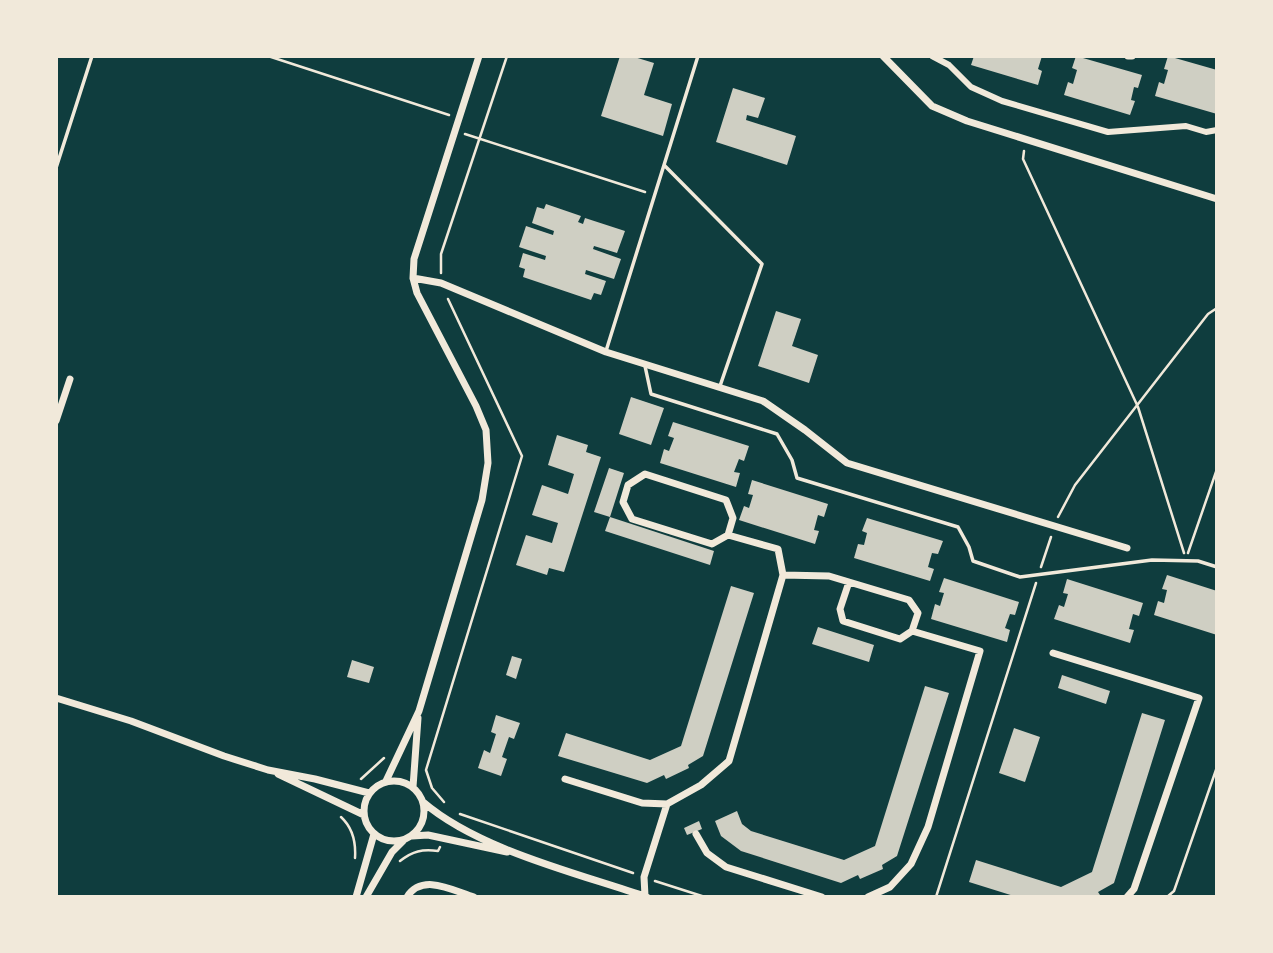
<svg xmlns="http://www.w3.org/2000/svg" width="1273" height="953" font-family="Poppins,sans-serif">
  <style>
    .building { fill: #cfcfc3 }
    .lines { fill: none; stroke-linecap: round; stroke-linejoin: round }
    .path { stroke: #f1e9da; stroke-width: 2.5 }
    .service { stroke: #f1e9da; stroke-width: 3.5 }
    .pedestrian { stroke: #f1e9da; stroke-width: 6 }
    .minor { stroke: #f1e9da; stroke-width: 7 }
  </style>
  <rect width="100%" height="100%" fill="#0f3d3e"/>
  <path class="building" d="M 620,56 L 631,56 L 654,63 L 644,95 L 672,104 L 663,136 L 601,116 Z
    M 974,56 L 1042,56 L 1038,69 L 1042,71 L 1038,85 L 971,65 Z
    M 1076,56 L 1142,75 L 1138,88 L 1134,87 L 1131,100 L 1135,101 L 1130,115 L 1064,95 L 1068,82 L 1073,84 L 1077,70 L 1072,68 Z
    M 1168,56 L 1217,70 L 1217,114 L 1155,96 L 1159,82 L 1164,84 L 1168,70 L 1164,69 Z
    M 733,88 L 765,98 L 758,118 L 747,115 L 746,120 L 796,136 L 787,165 L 716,142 Z
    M 546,204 L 581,216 L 578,222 L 583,224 L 585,218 L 625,231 L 617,253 L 594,246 L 593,249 L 621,259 L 614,279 L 586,270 L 585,274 L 606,281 L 601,295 L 594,293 L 591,300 L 523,277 L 525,269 L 519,267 L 523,253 L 545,260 L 546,256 L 519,247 L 526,226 L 553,235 L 554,231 L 532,223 L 537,207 L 544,209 Z
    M 776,311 L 801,319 L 792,346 L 818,355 L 809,383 L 758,366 Z
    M 631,397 L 664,408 L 651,445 L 619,434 Z
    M 673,422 L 749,446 L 744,461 L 739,459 L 734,472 L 740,473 L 736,487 L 660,463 L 664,449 L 669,451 L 674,438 L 668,436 Z
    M 557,435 L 588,445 L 586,452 L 601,457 L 564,572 L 549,568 L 547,575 L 516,565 L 526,535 L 552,543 L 558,523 L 532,515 L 542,485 L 568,494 L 574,474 L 548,465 Z
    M 609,468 L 624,473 L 610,517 L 594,512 Z
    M 752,480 L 828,504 L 824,517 L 818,515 L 814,530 L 819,531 L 815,544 L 739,520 L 744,506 L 749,508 L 753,495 L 748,494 Z
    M 610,517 L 714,551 L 710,565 L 605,531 Z
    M 867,518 L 943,541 L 938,554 L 932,553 L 928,567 L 934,569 L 930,581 L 854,558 L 858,544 L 864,545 L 867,533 L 862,531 Z
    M 1167,575 L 1217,591 L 1217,635 L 1154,615 L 1158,601 L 1164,603 L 1167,590 L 1162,589 Z
    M 944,578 L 1019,602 L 1015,615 L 1010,614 L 1005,628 L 1010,630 L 1007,642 L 931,619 L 935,604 L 940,606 L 944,593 L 939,592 Z
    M 1067,579 L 1143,603 L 1139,616 L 1133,614 L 1129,629 L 1134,630 L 1130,643 L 1054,619 L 1059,605 L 1064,607 L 1068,594 L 1063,593 Z
    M 731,586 L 754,593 L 703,756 L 688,765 L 689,768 L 666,779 L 664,775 L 647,783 L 558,756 L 566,733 L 650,760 L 681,746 Z
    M 818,627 L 874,645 L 869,662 L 812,644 Z
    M 512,656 L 522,659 L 516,679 L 506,675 Z
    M 352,660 L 374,667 L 369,683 L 347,677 Z
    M 1062,675 L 1110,691 L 1106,704 L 1058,688 Z
    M 925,686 L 949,693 L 897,856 L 882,865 L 883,869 L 860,879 L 858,875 L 841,883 L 741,851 L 721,836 L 715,821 L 737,811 L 742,824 L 751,831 L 844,860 L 875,846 Z
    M 1142,713 L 1165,720 L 1114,883 L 1098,892 L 1100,895 L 1096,897 L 1017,897 L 969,882 L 976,860 L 1061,887 L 1092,872 Z
    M 496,715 L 520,723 L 514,739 L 509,737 L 502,757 L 507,759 L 501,776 L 478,768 L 484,750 L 490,753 L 496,734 L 491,732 Z
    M 1014,728 L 1040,737 L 1025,782 L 999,773 Z
    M 699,821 L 702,829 L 687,835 L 684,828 Z"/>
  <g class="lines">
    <path class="path" d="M 268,56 L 449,115
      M 465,134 L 645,192
      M 1024,151 L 1023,159 L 1138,407 L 1184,553
      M 441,273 L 441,254 L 507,56
      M 1058,517 L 1075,485 L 1208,314 L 1217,308
      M 1188,553 L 1217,469
      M 1041,567 L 1051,537
      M 361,779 L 384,758
      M 444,802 L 432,788 L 426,770 L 522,456 L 448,299
      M 460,814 L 633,873
      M 341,817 C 353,828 356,843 355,858
      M 400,861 C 413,851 422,849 438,851 L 440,847
      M 655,881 L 705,897
      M 936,897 L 1036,583
      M 1167,897 L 1174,891 L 1217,767"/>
    <path class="service" d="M 698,56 L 664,165 L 762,264 L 720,386
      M 56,168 L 92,56
      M 606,351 L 664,165
      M 645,366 L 651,394 L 777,434 L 792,460 L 797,478 L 958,527 L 969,547 L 973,561 L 1020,577 L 1152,560 L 1198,561 L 1217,567"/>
    <path class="pedestrian" d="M 932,56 L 949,65 L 971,87 L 1002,101 L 1108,132 L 1186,126 L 1206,132 L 1217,130"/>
    <path class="minor" d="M 883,56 L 932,106 L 967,121 L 1217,199
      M 1128,56 L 1132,56
      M 413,278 L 441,283 L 606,352 L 763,401 L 805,430 L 847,463 L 1127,548
      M 56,421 L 70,379
      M 728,535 L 712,544 L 632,519 L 623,502 L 628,485 L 645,474 L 726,500 L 733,518 L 728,535 L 778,549 L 783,575 L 829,576 L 909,600 L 918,613 L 912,631 L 900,639 L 843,621 L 840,609 L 849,582
      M 1053,653 L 1199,698 L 1134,889 L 1127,897
      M 56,698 L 131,721 L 224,756 L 268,770 L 315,779 L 369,793
      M 278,774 L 364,815
      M 565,779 L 642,803 L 667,804 L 701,785 L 729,761 L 783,575
      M364 811a30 30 0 1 1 60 0a30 30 0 1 1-60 0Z
      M 386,781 L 419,711 L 482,500 L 488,463 L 486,430 L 476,406 L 417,293 L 413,278 L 414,259 L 479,56
      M 413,787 L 418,718
      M 423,802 C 479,850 577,873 647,897
      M 696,834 L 707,853 L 726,867 L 822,897
      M 412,836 L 428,835 L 507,852
      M 645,896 L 644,877 L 667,804
      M 356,897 L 374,834
      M 366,897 L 392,852 L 404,840
      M 407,897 C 422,873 452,890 474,897
      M 868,897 L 890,887 L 911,864 L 928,827 L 980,651 L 912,631"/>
  </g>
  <rect width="1273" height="953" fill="none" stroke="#f1e9da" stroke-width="116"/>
</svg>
